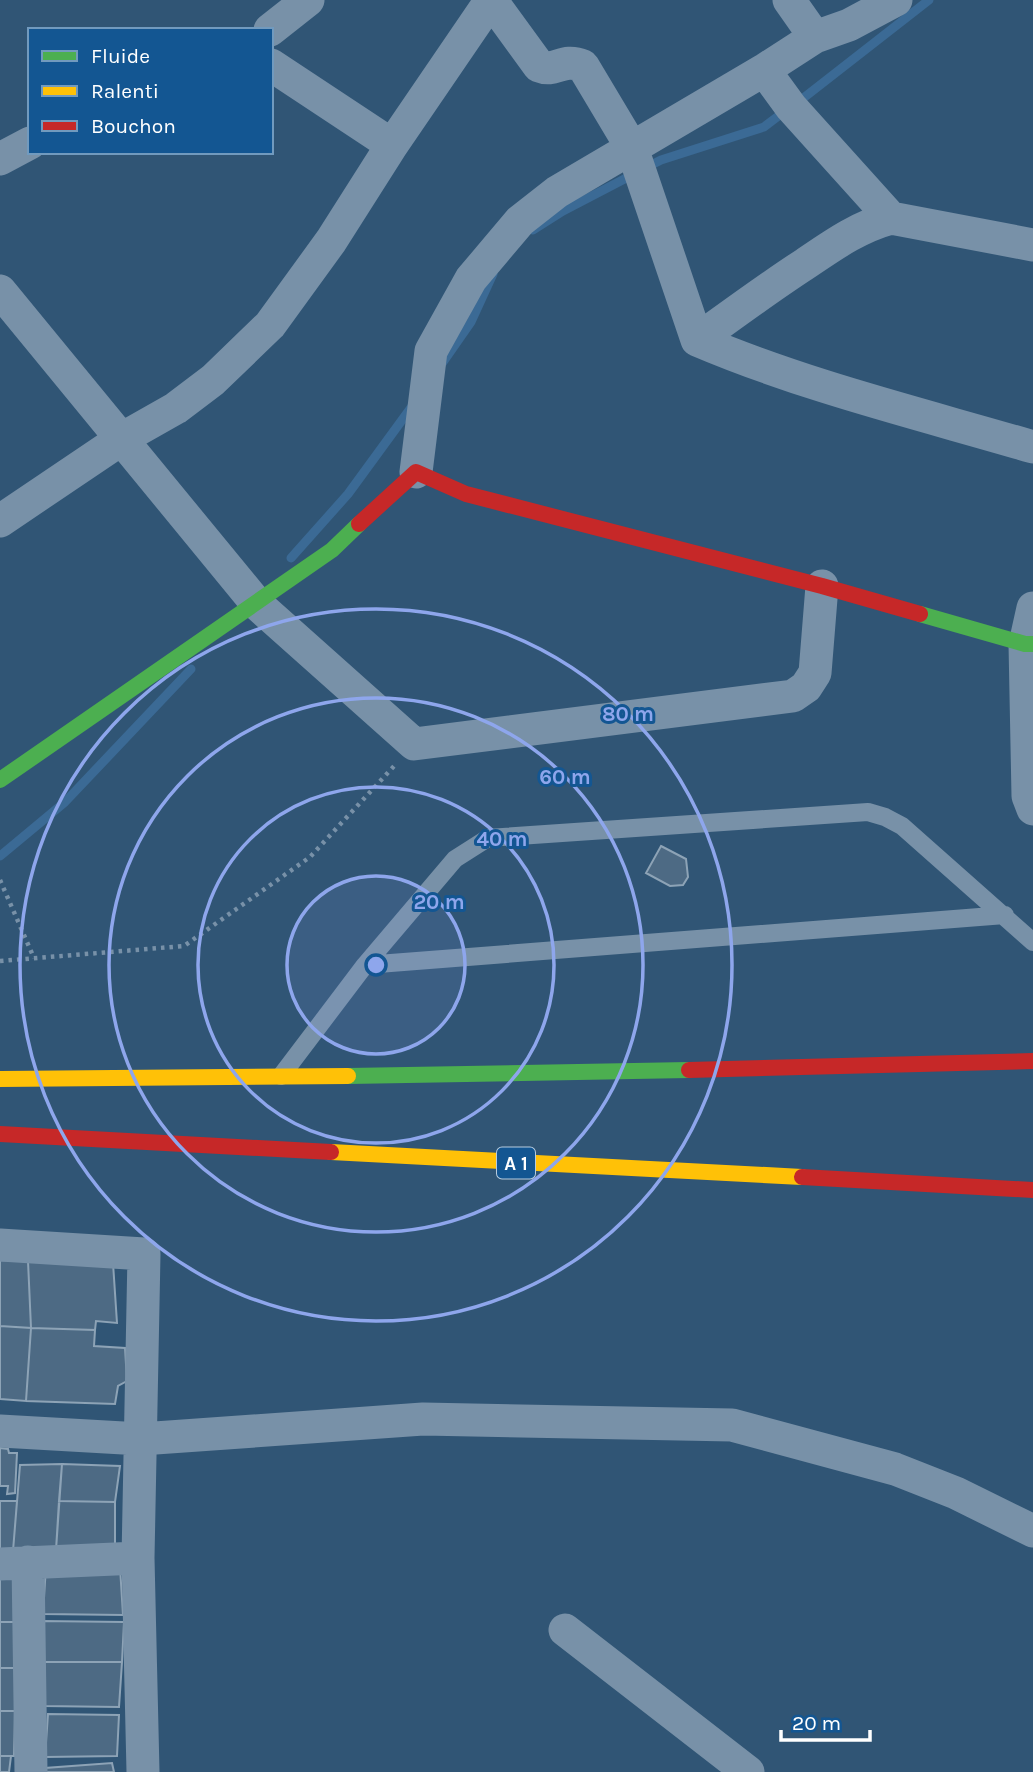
<svg xmlns="http://www.w3.org/2000/svg" width="1033" height="1772" font-family="Karla,sans-serif">
  <style>
    .lines { fill: none; stroke-linecap: round; stroke-linejoin: round }
    .stream { stroke: #3b6a95; stroke-width: 9 }
    .building { fill: #4d6a84; stroke: #8da3b6; stroke-width: 2 }
    .path { stroke: #7891a8; stroke-width: 4.5; stroke-dasharray: 3.5 5; stroke-linecap: butt }
    .lane { stroke: #7891a8; stroke-width: 18 }
    .street { stroke: #7891a8; stroke-width: 33 }
    .fast { stroke: #4caf50; stroke-width: 16 }
    .slow { stroke: #ffc107; stroke-width: 16 }
    .jam { stroke: #c62828; stroke-width: 16 }
    .ring { fill: none; stroke: #8ea6ec; stroke-width: 3.5 }
    .labels { text-anchor: middle; stroke-width: 6; stroke-linejoin: round; paint-order: stroke }
    .shield { fill: #135692; stroke: #b8ccde; stroke-width: 2 }
    .shield-label { font-size: 19px; font-weight: bold; fill: #fff }
    .centre { fill: #8ea6ec; stroke: #135692; stroke-width: 3.5 }
    .ring-label { font-size: 21px; text-anchor: middle; font-weight: bold; fill: #8ea6ec; stroke: #135692; stroke-width: 6; stroke-linejoin: round; paint-order: stroke }
  </style>
  <rect width="100%" height="100%" fill="#305575"/>
  <g class="lines">
    <path class="stream" d="M 797,103 L 929,0
      M 647,167 L 661,160 L 764,127 L 785,111
      M 533,230 L 563,211 L 634,174
      M 441,365 L 471,322 L 493,274
      M 291,558 L 348,494 L 413,405
      M 0,856 L 65,802 L 191,669"/>
  </g>
  <path class="building" d="M 661,846 L 686,859 L 688,877 L 683,885 L 670,886 L 646,873 Z
    M 0,1260 L 28,1261 L 31,1328 L 0,1326 Z
    M 28,1261 L 113,1263 L 117,1323 L 96,1321 L 95,1330 L 31,1328 Z
    M 0,1326 L 31,1328 L 26,1401 L 0,1399 Z
    M 31,1328 L 95,1330 L 94,1346 L 125,1348 L 127,1381 L 118,1386 L 115,1404 L 26,1401 Z
    M 0,1448 L 8,1449 L 9,1453 L 17,1453 L 15,1493 L 7,1494 L 8,1486 L 0,1486 Z
    M 62,1464 L 120,1466 L 115,1502 L 59,1501 Z
    M 62,1464 L 56,1550 L 13,1551 L 20,1465 Z
    M 0,1501 L 17,1501 L 13,1551 L 0,1551 Z
    M 59,1501 L 115,1502 L 115,1553 L 56,1550 Z
    M 46,1566 L 120,1567 L 123,1615 L 43,1614 Z
    M 0,1577 L 20,1577 L 17,1622 L 0,1622 Z
    M 41,1621 L 124,1622 L 122,1662 L 40,1662 Z
    M 0,1622 L 17,1622 L 19,1668 L 0,1668 Z
    M 40,1662 L 122,1662 L 119,1707 L 43,1706 Z
    M 0,1668 L 15,1668 L 15,1711 L 0,1711 Z
    M 0,1711 L 15,1711 L 14,1756 L 0,1756 Z
    M 48,1714 L 119,1715 L 117,1756 L 45,1757 Z
    M 0,1756 L 11,1756 L 9,1772 L 0,1772 Z
    M 112,1763 L 114,1772 L 45,1772 L 45,1768 Z"/>
  <g class="lines">
    <path class="path" d="M 0,880 L 34,958
      M 0,961 L 184,946 L 310,857 L 395,765"/>
    <path class="lane" d="M 365,965 L 1005,915
      M 281,1076 L 365,965 L 455,859 L 488,838 L 868,812 L 885,817 L 902,826 L 1033,942"/>
    <path class="street" d="M 491,0 L 539,66 C 556,73 562,57 583,66 L 632,148 L 697,340 C 805,386 921,414 1033,447
      M 789,0 L 815,37 L 849,25 L 896,0
      M 270,30 L 308,0
      M 815,37 L 764,70 L 791,107 L 891,218
      M 271,65 L 392,145
      M 0,159 L 30,143
      M 0,291 L 257,604 L 414,744 L 793,696 L 806,687 L 815,673 L 822,586
      M 697,340 C 733,314 768,288 805,264 C 833,245 858,227 891,218 L 1033,245
      M 416,472 L 431,351 L 471,279 L 520,221 L 557,192 L 764,70
      M 0,521 L 123,438 L 176,408 L 213,380 L 270,325 L 331,241 L 392,145 L 491,0
      M 1033,608 L 1025,644 L 1028,796 L 1033,809
      M 0,1245 L 144,1254 L 138,1558 L 143,1772
      M 0,1431 L 141,1439 L 423,1419 L 732,1425 L 895,1469 L 956,1493 L 1033,1531
      M 28,1562 L 31,1772
      M 0,1564 L 138,1558
      M 565,1630 L 748,1772"/>
    <path class="fast" d="M 920,614 L 1025,644 L 1033,644
      M 0,780 L 332,550 L 359,524
      M 348,1076 L 689,1070"/>
    <path class="slow" d="M 0,1079 L 348,1076
      M 331,1152 L 802,1177"/>
    <path class="jam" d="M 359,524 L 416,472 L 466,494 L 822,586 L 920,614
      M 689,1070 L 1033,1061
      M 0,1134 L 331,1152
      M 802,1177 L 1033,1190"/>
  </g>
  <circle cx="376" cy="965" r="89" fill="#8ea6ec" fill-opacity=".12"/>
  <g class="ring">
    <circle cx="376" cy="965" r="89"/>
    <circle cx="376" cy="965" r="178"/>
    <circle cx="376" cy="965" r="267"/>
    <circle cx="376" cy="965" r="356"/>
  </g>
  <g class="labels">
    <rect class="shield" x="497" y="1147.5" width="38" height="31" rx="5"/>
    <g class="shield-label">
      <text x="516" y="1170">A 1</text>
    </g>
  </g>
  <circle cx="376" cy="965" r="10" class="centre"/>
  <g class="ring-label">
    <text x="628" y="721">80 m</text>
    <text x="565" y="784">60 m</text>
    <text x="502" y="846">40 m</text>
    <text x="439" y="909">20 m</text>
  </g>
  <rect x="28" y="28" width="245" height="126" fill="#135692" stroke="#719abe" stroke-width="2"/>
  <rect x="42" y="51" width="35" height="10" fill="#4caf50" stroke="#719abe" stroke-width="2"/>
  <text x="91" y="63" font-size="21" fill="#ffffff">Fluide</text>
  <rect x="42" y="86" width="35" height="10" fill="#ffc107" stroke="#719abe" stroke-width="2"/>
  <text x="91" y="98" font-size="21" fill="#ffffff">Ralenti</text>
  <rect x="42" y="121" width="35" height="10" fill="#c62828" stroke="#719abe" stroke-width="2"/>
  <text x="91" y="133" font-size="21" fill="#ffffff">Bouchon</text>
  <path d="M781 1730v10h89v-10" fill="none" stroke="#ffffff" stroke-width="3.5"/>
  <text x="792" y="1730" font-size="21" fill="#ffffff" stroke="#135692" stroke-width="5" paint-order="stroke">20 m</text>
</svg>
